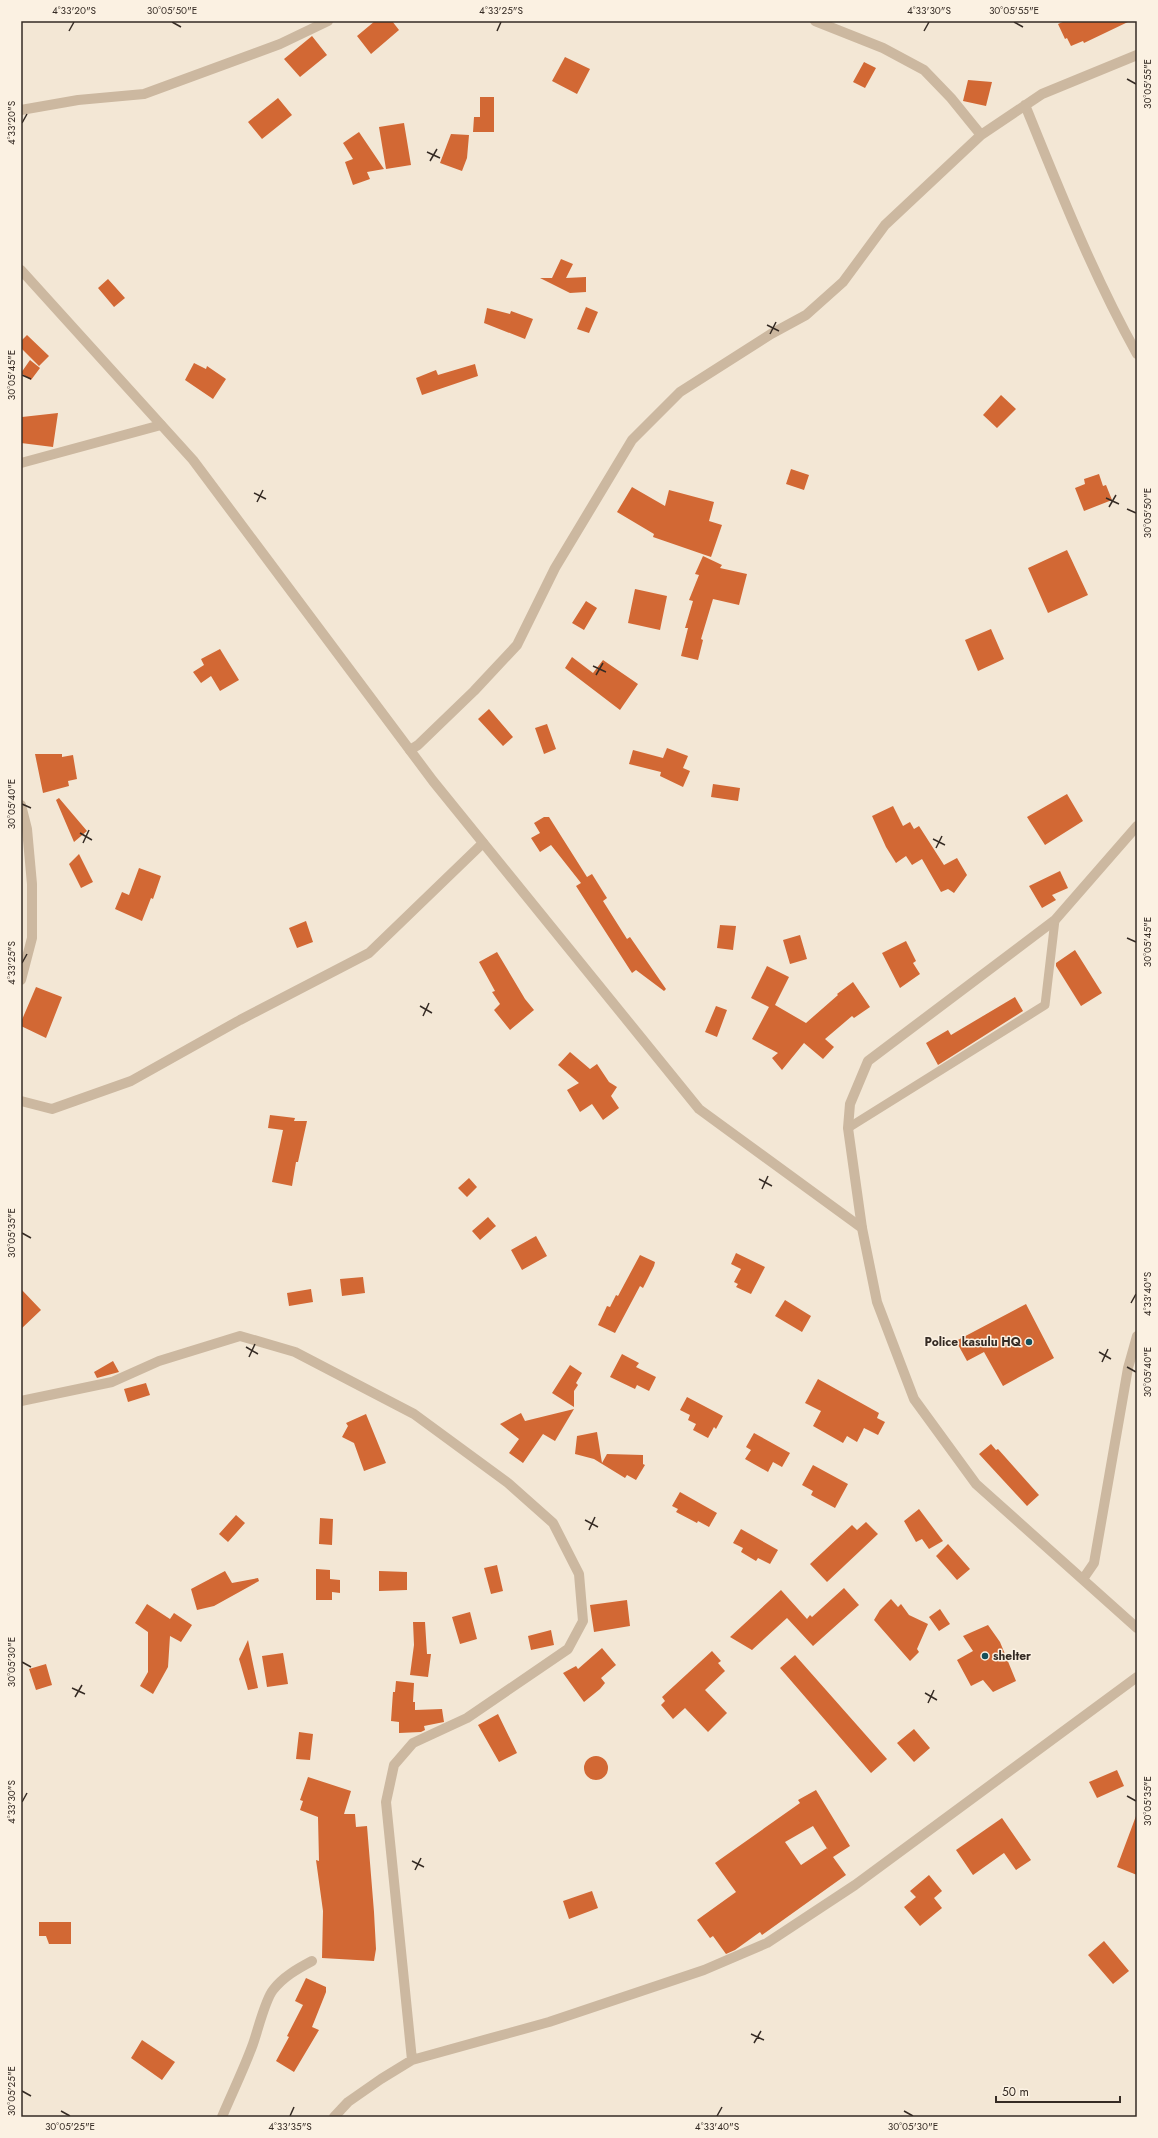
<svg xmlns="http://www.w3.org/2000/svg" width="1158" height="2138" font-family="Jost,sans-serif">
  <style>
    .building { fill: #d26834; fill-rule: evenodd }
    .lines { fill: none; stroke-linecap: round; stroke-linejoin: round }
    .service { stroke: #ccb8a0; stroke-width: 9 }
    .minor { stroke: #ccb8a0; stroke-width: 10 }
    .tertiary { stroke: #ccb8a0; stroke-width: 10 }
    .ticks { fill: none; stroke: #352b24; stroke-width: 1.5 }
    .poi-dot { fill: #16505a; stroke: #fbf1e2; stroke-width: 1.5 }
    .labels { text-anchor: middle; stroke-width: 3; stroke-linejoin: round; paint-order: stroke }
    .poi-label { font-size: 12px; font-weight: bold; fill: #352b24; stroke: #fbf1e2; text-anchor: end }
    .neatline { fill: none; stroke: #352b24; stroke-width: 1.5 }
    .ticks-label { font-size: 10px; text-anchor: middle; fill: #352b24 }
  </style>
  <rect width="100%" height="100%" fill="#f3e7d5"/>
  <path class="building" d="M 375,21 L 392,21 L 399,30 L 371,54 L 357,36 Z
    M 1065,21 L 1130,21 L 1084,43 L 1083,41 L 1071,46 L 1067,38 L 1065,39 L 1058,24 Z
    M 312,36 L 327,55 L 300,77 L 284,59 Z
    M 565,57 L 590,69 L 577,94 L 552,81 Z
    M 864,62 L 876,68 L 865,88 L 853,82 Z
    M 968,80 L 992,82 L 986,106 L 963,101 Z
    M 480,97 L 494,97 L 494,132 L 473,132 L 474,117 L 480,117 Z
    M 278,98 L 292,115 L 262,139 L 248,122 Z
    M 404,123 L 411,165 L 386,169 L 379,127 Z
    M 359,132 L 384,169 L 367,172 L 370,179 L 353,185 L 345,162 L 353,159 L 343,143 Z
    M 451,134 L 469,135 L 467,158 L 462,171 L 440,163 Z
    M 561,259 L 573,264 L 566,278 L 586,277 L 586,292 L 570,293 L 540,278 L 552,278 Z
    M 108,279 L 125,298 L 114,307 L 98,288 Z
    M 586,307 L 598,312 L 589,333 L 577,329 Z
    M 487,308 L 510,314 L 511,311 L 533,319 L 525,339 L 484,323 Z
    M 27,335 L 49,356 L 39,366 L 21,348 L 21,341 Z
    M 30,360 L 40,368 L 31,380 L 21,373 Z
    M 194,363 L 206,369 L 207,366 L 226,379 L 213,399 L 185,380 Z
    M 475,364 L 478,376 L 422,395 L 416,378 L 436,370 L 438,375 Z
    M 1001,395 L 1016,409 L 997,428 L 983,415 Z
    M 58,413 L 53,447 L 21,443 L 22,417 Z
    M 791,469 L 809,475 L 804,490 L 786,484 Z
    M 1099,474 L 1103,486 L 1106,485 L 1112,500 L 1084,511 L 1075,488 L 1085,484 L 1084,479 Z
    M 632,487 L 665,506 L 669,490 L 714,502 L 709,521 L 722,525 L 711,557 L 653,537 L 654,534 L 617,512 Z
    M 1067,550 L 1088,595 L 1048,613 L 1028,568 Z
    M 703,556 L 722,565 L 720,568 L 747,574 L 739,605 L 713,599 L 701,639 L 703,640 L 698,660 L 681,656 L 688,628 L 685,628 L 693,601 L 689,600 L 699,575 L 695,574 Z
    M 635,589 L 667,596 L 660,630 L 628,623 Z
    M 586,601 L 597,608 L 584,630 L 572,623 Z
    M 991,629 L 1004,659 L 978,671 L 965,640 Z
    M 220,649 L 239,680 L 220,691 L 211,676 L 201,683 L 193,672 L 204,665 L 201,659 Z
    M 572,657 L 593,673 L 603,660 L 638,684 L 620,710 L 565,668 Z
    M 489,709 L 513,737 L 503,746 L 478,719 Z
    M 547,724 L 556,749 L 544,754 L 535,728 Z
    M 667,748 L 688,756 L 683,768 L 690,771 L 683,787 L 660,776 L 661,772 L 629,764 L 633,750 L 663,758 Z
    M 35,754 L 62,754 L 62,757 L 73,755 L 77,779 L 68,781 L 69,786 L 43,793 Z
    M 713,784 L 740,788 L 738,801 L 711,797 Z
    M 1067,794 L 1083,821 L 1045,845 L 1027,817 Z
    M 59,798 L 87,831 L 74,842 L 56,800 Z
    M 893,806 L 903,826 L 910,822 L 914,829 L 919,826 L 944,865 L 957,858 L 967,875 L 954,893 L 948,889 L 941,892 L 922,859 L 912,865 L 906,856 L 896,863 L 886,847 L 872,816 Z
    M 544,817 L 549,817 L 587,877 L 592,874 L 607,898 L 603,901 L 627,939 L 630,937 L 666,989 L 664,991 L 636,970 L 632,973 L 576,886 L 581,883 L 551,845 L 540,852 L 531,838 L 540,833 L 534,823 Z
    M 79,854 L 93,882 L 81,888 L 69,864 Z
    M 139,868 L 161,876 L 153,899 L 151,898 L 142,921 L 115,909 L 122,892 L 129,895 Z
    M 1060,871 L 1068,888 L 1052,895 L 1056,900 L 1042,908 L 1029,886 Z
    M 306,921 L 313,942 L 297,948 L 289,928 Z
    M 720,925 L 736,926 L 733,950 L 717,948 Z
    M 800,935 L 807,959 L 790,964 L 783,940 Z
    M 906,941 L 916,961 L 913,963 L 920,974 L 900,988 L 882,953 Z
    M 1075,950 L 1102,993 L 1081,1006 L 1056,966 L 1056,963 Z
    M 497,952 L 525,999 L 534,1010 L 510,1030 L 494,1010 L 500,1004 L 492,992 L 495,991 L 479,962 Z
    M 767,966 L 789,977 L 775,1005 L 806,1023 L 838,995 L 837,994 L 853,982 L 870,1007 L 854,1018 L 852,1016 L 825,1039 L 834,1047 L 823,1059 L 804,1043 L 782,1070 L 772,1058 L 778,1053 L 752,1039 L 769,1007 L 751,998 Z
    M 36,987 L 62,997 L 46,1038 L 21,1026 L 21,1022 Z
    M 1015,997 L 1023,1011 L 938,1065 L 926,1043 L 948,1030 L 951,1035 Z
    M 716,1006 L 727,1010 L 717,1037 L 705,1032 Z
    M 570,1052 L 590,1069 L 597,1064 L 609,1082 L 617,1087 L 611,1096 L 619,1108 L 603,1120 L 592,1104 L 580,1112 L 567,1090 L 579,1083 L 558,1065 Z
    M 270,1115 L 295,1118 L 294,1121 L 307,1121 L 298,1162 L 296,1162 L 292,1186 L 272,1182 L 283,1130 L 268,1128 Z
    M 469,1178 L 477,1187 L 467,1197 L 458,1188 Z
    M 488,1217 L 496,1226 L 480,1240 L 472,1231 Z
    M 536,1236 L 547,1256 L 522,1270 L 511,1250 Z
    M 736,1253 L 765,1267 L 751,1294 L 736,1287 L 738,1284 L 734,1282 L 741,1269 L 731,1264 Z
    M 640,1255 L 655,1262 L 654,1266 L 643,1288 L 640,1286 L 615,1333 L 598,1325 L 607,1306 L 610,1307 L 616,1295 L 618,1296 Z
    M 363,1277 L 365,1293 L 342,1296 L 340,1279 Z
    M 21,1289 L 41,1310 L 21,1329 Z
    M 311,1289 L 313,1302 L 289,1306 L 287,1293 Z
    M 785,1300 L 811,1316 L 802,1332 L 775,1316 Z
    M 1026,1304 L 1054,1358 L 1003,1386 L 984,1352 L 967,1361 L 956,1341 Z
    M 622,1354 L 639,1363 L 636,1367 L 656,1377 L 649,1391 L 637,1385 L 635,1389 L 610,1377 Z
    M 113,1361 L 119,1372 L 97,1378 L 94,1372 Z
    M 570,1365 L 582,1373 L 576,1383 L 578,1385 L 574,1391 L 574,1407 L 552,1393 Z
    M 818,1379 L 879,1413 L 877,1418 L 885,1422 L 878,1435 L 864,1428 L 857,1442 L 847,1436 L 843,1443 L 813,1426 L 821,1411 L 805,1403 Z
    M 146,1383 L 150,1395 L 128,1402 L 124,1389 Z
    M 687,1397 L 723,1416 L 716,1429 L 714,1427 L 708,1438 L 693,1430 L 696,1424 L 688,1420 L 690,1415 L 680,1410 Z
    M 574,1409 L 555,1441 L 543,1434 L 523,1463 L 509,1453 L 519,1439 L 500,1424 L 521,1413 L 525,1421 Z
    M 366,1414 L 386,1463 L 364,1471 L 354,1443 L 342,1437 L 348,1426 L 346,1423 Z
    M 597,1432 L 602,1463 L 607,1454 L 643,1455 L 643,1464 L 645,1465 L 636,1480 L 627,1475 L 625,1478 L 594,1459 L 575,1454 L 577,1436 Z
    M 754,1433 L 790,1453 L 782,1467 L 773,1462 L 768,1472 L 745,1459 L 751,1450 L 746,1447 Z
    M 991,1444 L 996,1450 L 998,1449 L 1039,1495 L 1027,1506 L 979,1454 Z
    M 813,1465 L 848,1484 L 835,1508 L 811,1495 L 813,1491 L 802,1485 Z
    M 680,1492 L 717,1513 L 709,1527 L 698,1521 L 697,1523 L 676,1512 L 678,1509 L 672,1506 Z
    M 919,1509 L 943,1541 L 929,1549 L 922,1539 L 916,1542 L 904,1521 Z
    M 236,1515 L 245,1523 L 228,1542 L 219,1534 Z
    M 320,1518 L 333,1519 L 332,1545 L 319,1544 Z
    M 866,1522 L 878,1534 L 827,1582 L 810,1564 L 852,1525 L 857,1530 Z
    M 741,1529 L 778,1550 L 770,1564 L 758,1558 L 756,1561 L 741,1552 L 743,1548 L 733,1543 Z
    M 948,1544 L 970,1569 L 957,1580 L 936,1556 Z
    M 497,1565 L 503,1591 L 491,1594 L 484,1568 Z
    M 316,1569 L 330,1570 L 330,1579 L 340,1580 L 340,1593 L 332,1592 L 332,1600 L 316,1600 Z
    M 225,1571 L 232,1583 L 258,1578 L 259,1581 L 214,1606 L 197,1610 L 191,1589 Z
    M 379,1571 L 407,1572 L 407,1590 L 379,1591 Z
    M 844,1588 L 859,1605 L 813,1646 L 787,1618 L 752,1650 L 730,1637 L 781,1590 L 807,1619 L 810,1615 L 812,1617 Z
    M 891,1599 L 898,1607 L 901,1604 L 909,1615 L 928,1624 L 917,1649 L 919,1652 L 910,1661 L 874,1620 L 880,1610 Z
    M 627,1600 L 630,1626 L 594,1632 L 590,1605 Z
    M 147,1604 L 170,1619 L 174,1613 L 192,1625 L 181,1642 L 170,1636 L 168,1667 L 153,1694 L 140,1686 L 148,1672 L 148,1632 L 135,1623 Z
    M 940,1609 L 950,1624 L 939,1631 L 929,1617 Z
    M 470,1612 L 477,1639 L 460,1644 L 452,1617 Z
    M 413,1622 L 425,1622 L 427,1654 L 431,1654 L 428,1677 L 410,1675 L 414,1645 Z
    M 988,1625 L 1000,1642 L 1016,1681 L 993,1692 L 983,1680 L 971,1686 L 957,1660 L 973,1651 L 963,1636 Z
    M 551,1630 L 554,1645 L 531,1650 L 528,1636 Z
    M 248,1640 L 258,1688 L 248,1690 L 239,1659 Z
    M 602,1648 L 616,1665 L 601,1678 L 605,1683 L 600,1689 L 584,1702 L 563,1673 L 576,1666 L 578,1669 Z
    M 712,1651 L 721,1661 L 718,1663 L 725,1671 L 705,1690 L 727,1713 L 708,1732 L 685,1708 L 673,1719 L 661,1705 L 665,1701 L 662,1697 Z
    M 283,1653 L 288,1684 L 267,1687 L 262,1656 Z
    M 795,1655 L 887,1759 L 871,1773 L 780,1668 Z
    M 46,1664 L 52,1685 L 36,1690 L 29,1669 Z
    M 396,1681 L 414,1683 L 413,1702 L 415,1702 L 415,1710 L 442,1709 L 444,1722 L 424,1726 L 425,1730 L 421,1732 L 399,1733 L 399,1722 L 391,1721 L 393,1692 L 395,1692 Z
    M 498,1714 L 517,1753 L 499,1762 L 478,1725 Z
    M 914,1729 L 930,1748 L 914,1762 L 897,1743 Z
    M 299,1732 L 313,1734 L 310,1760 L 296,1759 Z
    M584 1768a12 12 0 1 1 24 0a12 12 0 1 1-24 0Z
    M 1117,1770 L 1124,1786 L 1097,1798 L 1089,1782 Z
    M 308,1777 L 351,1791 L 344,1814 L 355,1814 L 356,1827 L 367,1826 L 374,1912 L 376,1949 L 374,1961 L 322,1958 L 323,1911 L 316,1860 L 319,1861 L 318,1817 L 300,1810 L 303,1801 L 300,1800 Z
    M 816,1790 L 850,1846 L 833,1857 L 846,1875 L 762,1935 L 760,1932 L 735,1950 L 726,1954 L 713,1936 L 710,1938 L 697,1920 L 736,1892 L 715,1863 L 800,1803 L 798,1800 ZM 813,1826 L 828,1850 L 827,1848 L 801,1865 L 785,1842 Z
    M 1136,1816 L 1137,1817 L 1137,1875 L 1117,1867 Z
    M 1002,1818 L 1031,1860 L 1016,1870 L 1004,1853 L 973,1875 L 956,1850 Z
    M 929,1875 L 942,1891 L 934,1898 L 942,1908 L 920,1926 L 904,1907 L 916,1897 L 910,1891 Z
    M 592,1891 L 598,1908 L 569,1919 L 563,1901 Z
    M 39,1922 L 71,1922 L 71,1944 L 49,1944 L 46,1936 L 39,1936 Z
    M 1104,1941 L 1129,1971 L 1113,1984 L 1088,1955 Z
    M 306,1978 L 326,1987 L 326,1992 L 312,2027 L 319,2030 L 294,2072 L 276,2061 L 289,2037 L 287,2036 L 303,2005 L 295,2001 Z
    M 142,2040 L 175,2062 L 162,2080 L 131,2058 Z"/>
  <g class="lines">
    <path class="service" d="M 848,1128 L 1045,1005 L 1055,920"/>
    <path class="minor" d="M 815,21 L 883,48 L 924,70 L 951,98 L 981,135
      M 1025,105 C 1059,189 1093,275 1137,354
      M 21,110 L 78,100 L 144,94 L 280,44 L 328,21
      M 21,463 L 161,425
      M 410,750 L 418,745 L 474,691 L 517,645 L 555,568 L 632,440 L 680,392 L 771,334 L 806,315 L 843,282 L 885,225 L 981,135 L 1042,94 L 1137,55
      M 21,805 L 27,829 L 32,884 L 32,938 L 21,980
      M 21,1101 L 52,1109 L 131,1081 L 240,1020 L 369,953 L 483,843
      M 862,1228 L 848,1128 L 850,1104 L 868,1061 L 1055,920 L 1137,826
      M 21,1401 L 112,1382 L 159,1361 L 240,1336 L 295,1352 L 414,1414 L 508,1483 L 553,1523 L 579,1574 L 583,1621 L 568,1649 L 467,1718 L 413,1743 L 394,1765 L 386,1802 L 412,2060
      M 1083,1579 L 1094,1563 L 1128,1368 L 1137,1336
      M 222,2117 C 232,2093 244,2069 253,2044 C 258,2030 265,2000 273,1990 C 283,1977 297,1969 312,1961
      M 334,2117 L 348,2102 L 381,2079 L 412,2060 L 549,2022 L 704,1970 L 767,1943 L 855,1885 L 1137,1677"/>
    <path class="tertiary" d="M 21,270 L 193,460 L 433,781 L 699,1109 L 862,1228 L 877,1302 L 914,1399 L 976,1484 L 1137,1628"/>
  </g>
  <path class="ticks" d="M 172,22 L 181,27M 1014,22 L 1023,27M 69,31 L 74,22M 497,31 L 501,22M 924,31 L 929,22M 1127,79 L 1136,84M 22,123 L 27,114M 427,152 L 440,158M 430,161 L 437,149M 767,325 L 779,331M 770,334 L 776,322M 22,375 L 31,379M 254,493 L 266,499M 1106,498 L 1119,504M 257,502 L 263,490M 1109,507 L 1116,495M 1127,509 L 1136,513M 593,666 L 606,672M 596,675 L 603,663M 22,804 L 31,808M 80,833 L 92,840M 933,839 L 945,845M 83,843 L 89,830M 936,848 L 942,836M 1127,938 L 1136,942M 22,963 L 27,954M 420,1006 L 432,1013M 423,1016 L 429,1003M 759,1179 L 772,1186M 762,1189 L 768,1176M 22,1233 L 31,1238M 1131,1303 L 1136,1294M 246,1347 L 258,1354M 1099,1352 L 1111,1359M 249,1357 L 255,1344M 1102,1362 L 1108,1349M 1127,1367 L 1136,1372M 585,1520 L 598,1527M 589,1530 L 595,1517M 22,1662 L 31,1667M 72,1688 L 85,1694M 925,1693 L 937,1700M 75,1697 L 82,1685M 928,1703 L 934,1690M 1127,1796 L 1136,1801M 22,1802 L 27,1793M 412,1861 L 424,1867M 415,1870 L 421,1858M 751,2034 L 764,2040M 754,2043 L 761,2031M 22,2091 L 31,2096M 61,2111 L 70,2116M 904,2111 L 913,2116M 290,2116 L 294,2107M 717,2116 L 722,2107"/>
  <g class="poi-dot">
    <circle cx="1029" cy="1342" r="4"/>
    <circle cx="985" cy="1656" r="4"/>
  </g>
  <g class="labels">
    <g class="poi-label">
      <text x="1021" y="1346">Police kasulu HQ</text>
      <text x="993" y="1660" text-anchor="start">shelter</text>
    </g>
  </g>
  <rect width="1158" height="2138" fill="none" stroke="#fbf1e2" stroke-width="44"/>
  <path d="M996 2096v6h124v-6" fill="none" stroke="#352b24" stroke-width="2"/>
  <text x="1002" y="2096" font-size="12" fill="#352b24" stroke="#fbf1e2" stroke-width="3" paint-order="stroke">50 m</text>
  <rect x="22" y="22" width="1114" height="2094" class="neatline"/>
  <g class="ticks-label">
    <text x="74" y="14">4°33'20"S</text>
    <text x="172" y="14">30°05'50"E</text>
    <text x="501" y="14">4°33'25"S</text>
    <text x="929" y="14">4°33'30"S</text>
    <text x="1014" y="14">30°05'55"E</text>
    <text transform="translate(1147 84) rotate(-90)" y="4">30°05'55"E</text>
    <text transform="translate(11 123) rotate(-90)" y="4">4°33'20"S</text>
    <text transform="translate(11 375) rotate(-90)" y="4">30°05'45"E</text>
    <text transform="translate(1147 513) rotate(-90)" y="4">30°05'50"E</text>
    <text transform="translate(11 804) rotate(-90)" y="4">30°05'40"E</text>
    <text transform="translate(1147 942) rotate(-90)" y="4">30°05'45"E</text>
    <text transform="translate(11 963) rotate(-90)" y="4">4°33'25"S</text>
    <text transform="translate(11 1233) rotate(-90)" y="4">30°05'35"E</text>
    <text transform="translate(1147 1294) rotate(-90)" y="4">4°33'40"S</text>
    <text transform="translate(1147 1372) rotate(-90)" y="4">30°05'40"E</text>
    <text transform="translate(11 1662) rotate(-90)" y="4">30°05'30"E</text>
    <text transform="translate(1147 1801) rotate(-90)" y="4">30°05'35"E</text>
    <text transform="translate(11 1802) rotate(-90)" y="4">4°33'30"S</text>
    <text transform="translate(11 2091) rotate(-90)" y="4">30°05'25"E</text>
    <text x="70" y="2130">30°05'25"E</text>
    <text x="290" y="2130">4°33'35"S</text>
    <text x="717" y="2130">4°33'40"S</text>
    <text x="913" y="2130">30°05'30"E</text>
  </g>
</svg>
